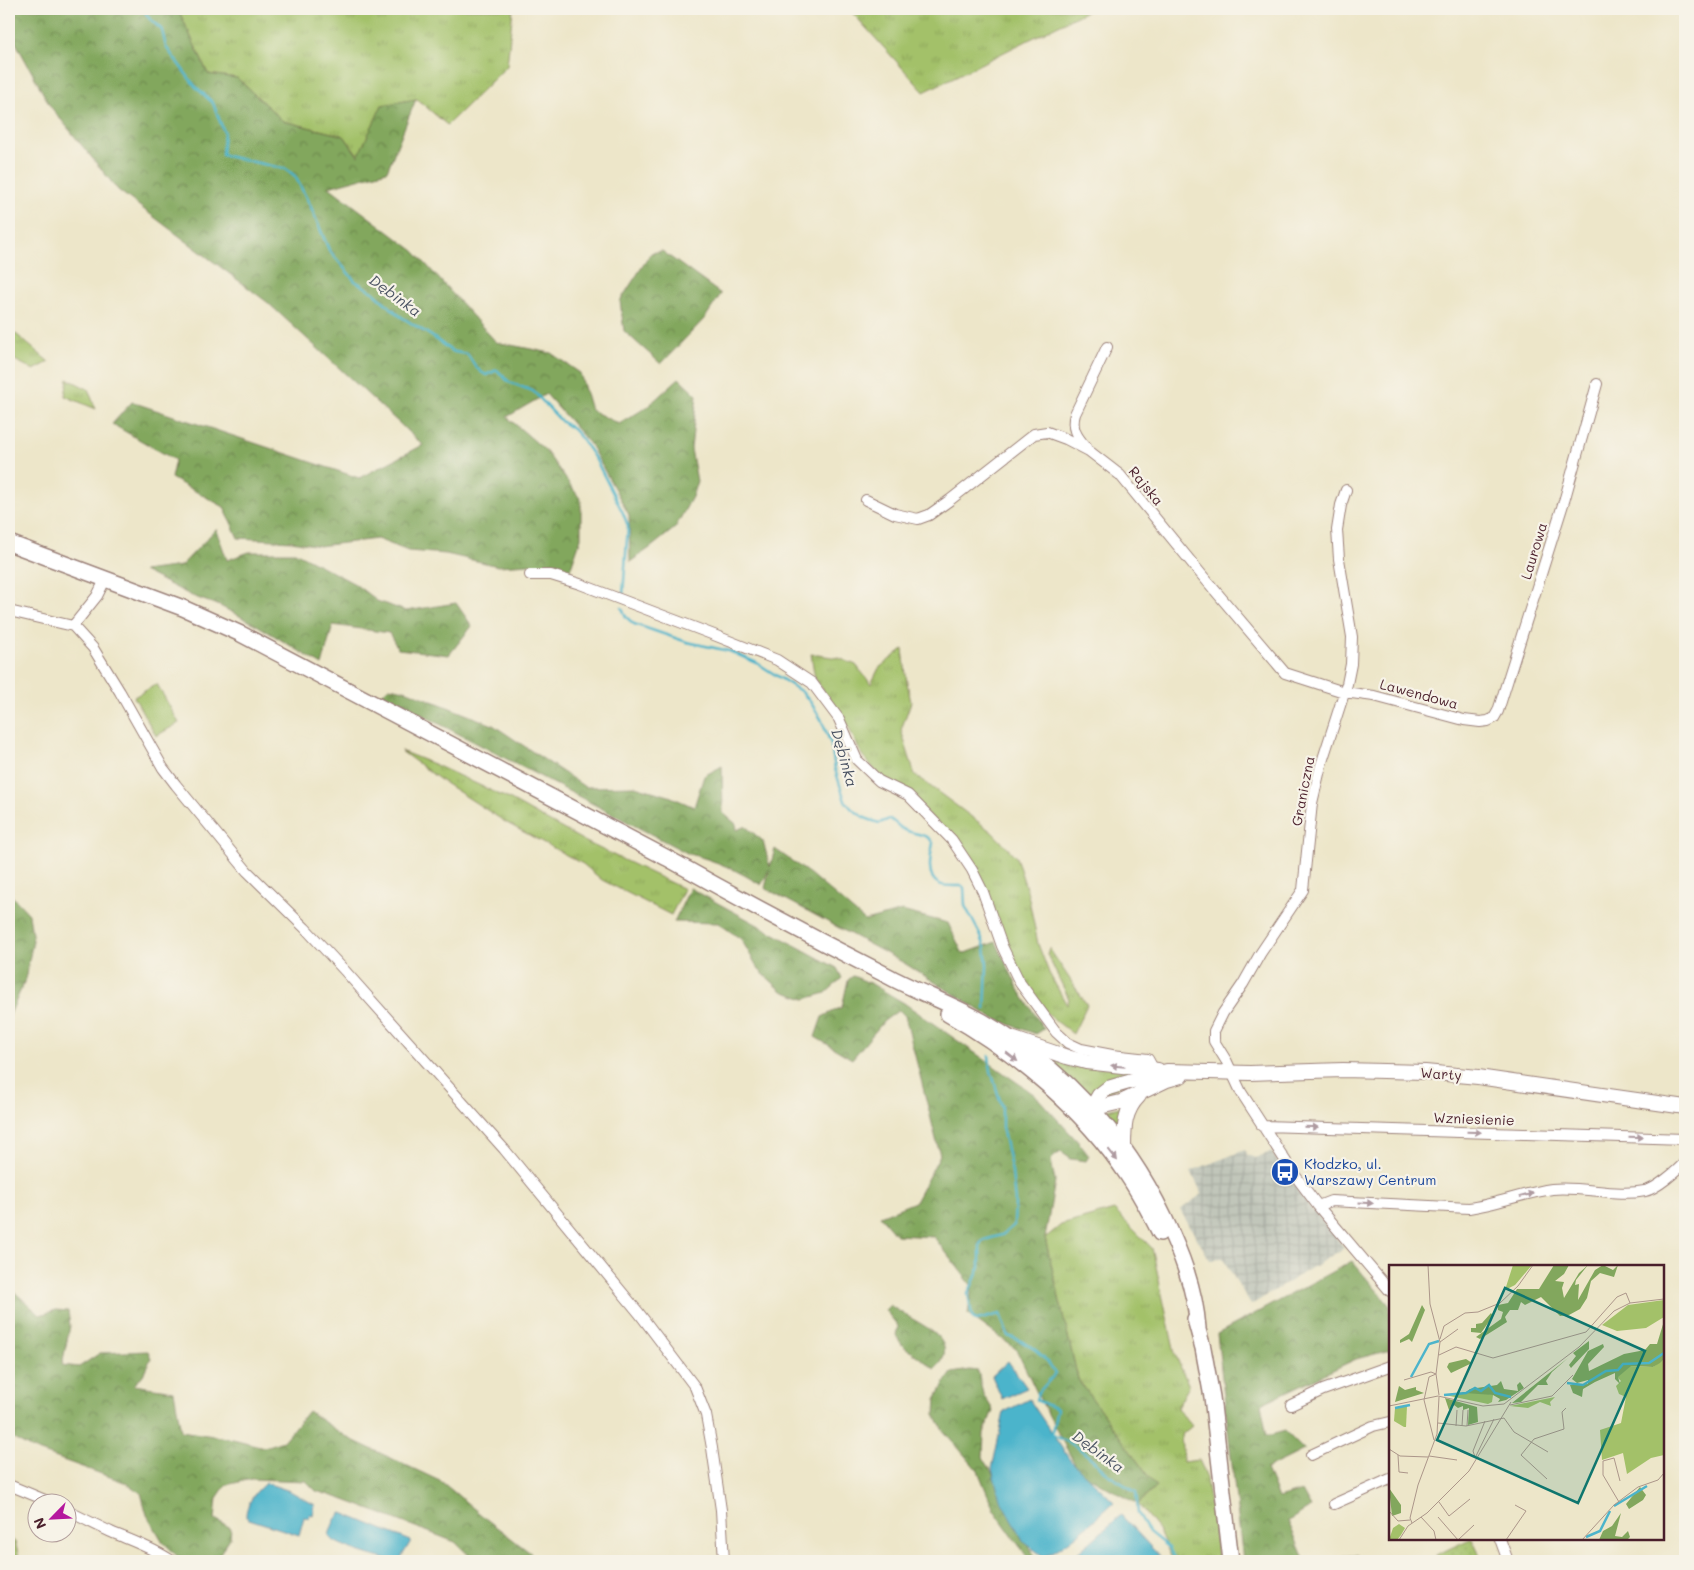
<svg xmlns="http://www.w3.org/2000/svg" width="1694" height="1570" font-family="Mali,sans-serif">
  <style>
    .industrial { fill: url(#industrial-grid) }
    .grass { fill: url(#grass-tufts); stroke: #76704a }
    .forest { fill: url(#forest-crowns); stroke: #666344 }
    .park { fill: url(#park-dots); stroke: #76704a }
    .pitch { fill: #a3c169; stroke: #76704a }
    .water { fill: #4cb4cb; stroke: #4b6a7b }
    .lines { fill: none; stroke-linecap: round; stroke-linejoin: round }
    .stream { stroke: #4cb4cb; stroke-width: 2.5 }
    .minor-casing { stroke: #9c827a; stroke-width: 12 }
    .major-casing { stroke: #9c827a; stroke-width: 16 }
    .highway-casing { stroke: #9c827a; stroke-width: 18 }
    .minor { stroke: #fff; stroke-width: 10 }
    .major { stroke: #fff; stroke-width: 14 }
    .highway { stroke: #fff; stroke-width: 15 }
    .oneway { fill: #ae9aa0 }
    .labels { text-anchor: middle; stroke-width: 4.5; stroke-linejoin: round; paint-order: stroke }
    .street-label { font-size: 14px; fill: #4a1f2b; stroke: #f7f3e8 }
    .transit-label { font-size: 14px; fill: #164399; stroke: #f7f3e8; text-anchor: start }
    .water-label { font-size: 15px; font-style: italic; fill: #4b5363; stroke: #f7f3e8 }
    .inset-river { fill: none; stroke: #4cb4cb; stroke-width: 2.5 }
    .inset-road { fill: none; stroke: #ac968a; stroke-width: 1 }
    .view { fill: #0f766e; fill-opacity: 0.15; stroke: #0f766e; stroke-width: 2.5 }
    .inset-edge { fill: none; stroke: #4a1f2b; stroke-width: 2.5 }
  </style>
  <defs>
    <pattern id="industrial-grid" width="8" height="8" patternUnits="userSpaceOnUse" patternTransform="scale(1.25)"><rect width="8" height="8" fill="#c1c6ba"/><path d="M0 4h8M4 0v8" fill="none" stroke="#a7aaa0"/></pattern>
    <pattern id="grass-tufts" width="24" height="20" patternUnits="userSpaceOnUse" patternTransform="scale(1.25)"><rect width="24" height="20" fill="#a3c169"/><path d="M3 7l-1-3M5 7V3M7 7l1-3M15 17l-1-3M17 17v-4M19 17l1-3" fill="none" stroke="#8ea55b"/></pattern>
    <pattern id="forest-crowns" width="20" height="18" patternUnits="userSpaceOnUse" patternTransform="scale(1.25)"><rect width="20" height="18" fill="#82a75d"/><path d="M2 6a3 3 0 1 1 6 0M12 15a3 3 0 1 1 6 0" fill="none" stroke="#6c874d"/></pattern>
    <pattern id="park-dots" width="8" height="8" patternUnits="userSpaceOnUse" patternTransform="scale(1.25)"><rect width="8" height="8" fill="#a3c169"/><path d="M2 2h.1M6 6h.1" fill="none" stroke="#8ea55b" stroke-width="1.8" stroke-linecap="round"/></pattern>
  </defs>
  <rect width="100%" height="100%" fill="#f7f3e8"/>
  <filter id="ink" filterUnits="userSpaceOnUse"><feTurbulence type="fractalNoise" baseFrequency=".02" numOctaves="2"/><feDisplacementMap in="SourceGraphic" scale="10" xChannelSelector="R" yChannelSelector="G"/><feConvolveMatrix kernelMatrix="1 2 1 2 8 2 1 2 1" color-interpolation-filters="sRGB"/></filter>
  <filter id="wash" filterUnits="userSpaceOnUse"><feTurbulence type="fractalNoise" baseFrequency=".0096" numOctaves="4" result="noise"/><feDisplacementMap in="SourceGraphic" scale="20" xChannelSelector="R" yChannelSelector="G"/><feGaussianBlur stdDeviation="1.12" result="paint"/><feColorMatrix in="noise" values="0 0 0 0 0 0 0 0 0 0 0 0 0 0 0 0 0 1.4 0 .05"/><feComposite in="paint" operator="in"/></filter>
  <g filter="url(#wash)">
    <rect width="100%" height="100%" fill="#ede6c9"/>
    <path class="industrial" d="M 1245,1150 L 1247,1155 L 1255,1158 L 1271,1152 L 1312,1210 L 1318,1215 L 1344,1248 L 1251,1305 L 1223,1259 L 1210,1260 L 1180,1210 L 1202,1194 L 1191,1171 Z"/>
    <path class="grass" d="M 178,9 L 513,9 L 507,66 L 447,125 L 417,99 L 382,105 L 359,156 L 344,136 L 283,121 L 237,78 L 208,74 Z
      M 849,9 L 1091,9 L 924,92 Z
      M 9,328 L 49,362 L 34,370 L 9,357 Z
      M 68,379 L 88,389 L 96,409 L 65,396 Z
      M 903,649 L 907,683 L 911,702 L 901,730 L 915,775 L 992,832 L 1016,857 L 1028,894 L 1038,944 L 1049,973 L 1067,1005 L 1069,999 L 1047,954 L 1049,948 L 1087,1005 L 1073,1034 L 1046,1013 L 1025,982 L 954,836 L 880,776 L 862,755 L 843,716 L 815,679 L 811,654 L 839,658 L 856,665 L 871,684 L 879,668 Z
      M 401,751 L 436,765 L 509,799 L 586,842 L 684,889 L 671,915 L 602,880 L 583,864 L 507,823 L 442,781 Z
      M 1027,1045 L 1152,1071 L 1091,1100 Z
      M 1124,1106 L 1120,1132 L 1103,1111 Z
      M 1114,1210 L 1152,1248 L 1175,1354 L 1189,1386 L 1177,1408 L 1192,1426 L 1181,1435 L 1183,1462 L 1199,1460 L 1205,1473 L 1219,1561 L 1173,1561 L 1159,1531 L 1138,1504 L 1156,1487 L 1078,1379 L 1045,1238 L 1061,1225 Z
      M 9,1538 L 15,1542 L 20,1561 L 9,1561 Z"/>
    <path class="forest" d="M 9,9 L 178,9 L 208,74 L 237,78 L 283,121 L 344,136 L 358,156 L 382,105 L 416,99 L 387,171 L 329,187 L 414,251 L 496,342 L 551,353 L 580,373 L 591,410 L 619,424 L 647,407 L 679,378 L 697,395 L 691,449 L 697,481 L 692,497 L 675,528 L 650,548 L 630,562 L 629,515 L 590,444 L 546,394 L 507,417 L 545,450 L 581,500 L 581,538 L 570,570 L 530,564 L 498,566 L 446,554 L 408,551 L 377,539 L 319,546 L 292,541 L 238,538 L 224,507 L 171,478 L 175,460 L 112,424 L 132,402 L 359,478 L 423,445 L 267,302 L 118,190 L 50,106 L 9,30 Z
      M 662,251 L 721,294 L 705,318 L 661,364 L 624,331 L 620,301 L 651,253 Z
      M 216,529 L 227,560 L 249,552 L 295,552 L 355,584 L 377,601 L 406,611 L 456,603 L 472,626 L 449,655 L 398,649 L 389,633 L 333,625 L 322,665 L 255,624 L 220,606 L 192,596 L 143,571 L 181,566 Z
      M 389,687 L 405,690 L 493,725 L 585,787 L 635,786 L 669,796 L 694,807 L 704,776 L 722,766 L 723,813 L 736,824 L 737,830 L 745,826 L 763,841 L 770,867 L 775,849 L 810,874 L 865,921 L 902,911 L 948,923 L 963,954 L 996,942 L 1018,988 L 1044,1029 L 1036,1034 L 992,1018 L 904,963 L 765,888 L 769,871 L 761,885 C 739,871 715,860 689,854 L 382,694 Z
      M 690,888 L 837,968 L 842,978 L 826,993 L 805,999 L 782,991 L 759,970 L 741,939 L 718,923 L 674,922 Z
      M 9,893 L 29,914 L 33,941 L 25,980 L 9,1017 Z
      M 853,976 L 872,984 L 904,1003 L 1035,1095 L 1080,1144 L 1089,1156 L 1086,1161 L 1071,1159 L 1061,1152 L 1056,1155 L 1051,1160 L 1055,1181 L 1045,1238 L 1078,1379 L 1156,1487 L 1138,1504 L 1079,1472 L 1040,1399 L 1016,1349 L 968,1314 L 972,1286 L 934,1237 L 896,1235 L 880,1216 L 915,1202 L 940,1155 L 905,1016 L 899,1010 L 884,1021 L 852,1059 L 815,1037 L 822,1017 L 842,1007 L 848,980 Z
      M 1352,1261 L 1390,1306 L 1390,1350 L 1356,1359 L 1261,1404 L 1267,1436 L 1285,1431 L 1304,1450 L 1266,1469 L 1278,1498 L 1302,1491 L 1311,1507 L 1288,1521 L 1305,1561 L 1243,1561 L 1217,1334 Z
      M 9,1287 L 40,1315 L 56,1310 L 68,1311 L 70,1326 L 62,1365 L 79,1367 L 100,1353 L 148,1351 L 151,1358 L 143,1375 L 134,1385 L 174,1391 L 181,1431 L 233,1439 L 264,1447 L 283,1441 L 308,1411 L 348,1438 L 442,1482 L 485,1518 L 541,1561 L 475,1561 L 455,1542 L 339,1498 L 316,1491 L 306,1481 L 252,1479 L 226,1485 L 217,1498 L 215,1519 L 231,1528 L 230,1538 L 215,1561 L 182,1561 L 163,1542 L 147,1515 L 141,1493 L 124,1482 L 32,1449 L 12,1438 L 9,1438 Z
      M 890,1305 C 909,1321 967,1337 935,1369 L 902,1345 L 896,1335 L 898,1326 L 885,1310 Z
      M 970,1370 L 978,1371 L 983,1394 L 993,1410 L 984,1433 L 983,1457 L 993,1474 L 1013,1518 L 1036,1558 L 1030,1561 L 994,1510 L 978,1471 L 942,1429 L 935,1414 L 936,1399 L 944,1384 L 952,1373 Z
      M 1357,1554 L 1359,1561 L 1314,1561 Z"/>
    <path class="park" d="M 1470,1539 L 1472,1539 L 1482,1560 L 1479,1561 L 1438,1561 L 1436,1555 Z"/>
    <path class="pitch" d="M 157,684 L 179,723 L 156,736 L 134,697 Z"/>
    <path class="water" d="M 1008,1361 L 1027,1388 L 1002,1399 L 992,1376 Z
      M 1029,1399 L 1070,1460 L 1114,1502 C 1092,1522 1071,1543 1044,1557 L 1024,1542 L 1000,1499 L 992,1469 L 1004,1412 Z
      M 266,1483 L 290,1491 L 315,1505 L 313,1515 L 310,1514 L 309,1518 L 304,1517 L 299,1535 L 249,1519 L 246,1517 C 245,1505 257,1489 266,1483 Z
      M 342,1513 L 411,1541 L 399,1561 C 386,1561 341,1547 331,1539 L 329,1535 C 332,1527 334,1517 342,1513 Z
      M 1121,1515 L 1164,1561 L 1078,1561 L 1074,1556 Z"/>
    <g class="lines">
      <path class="stream" d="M 144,9 L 148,17 L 162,30 L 166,47 L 195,86 L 213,103 L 224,132 L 222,155 L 286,169 L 295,176 L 310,205 L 329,250 L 355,281 L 373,292 L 400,316 L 433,337 L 450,350 L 455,352 L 467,354 C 473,362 476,370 486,375 L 497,370 L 509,382 L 533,391 L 562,422 L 573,429 L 581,438 L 596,460 L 623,513 L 628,526 L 623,595
        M 622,608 L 626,617 L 634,624 L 687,642 L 729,651 L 757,663 L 802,692 L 811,703 L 821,719 L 831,744 L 835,769 L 845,801 L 852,809 L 865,818 L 879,823 L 890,819 C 895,822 899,827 903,829 C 913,835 928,833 933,843 C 931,854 925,877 939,884 C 945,887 955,886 962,886 L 964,888 L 965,906 L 980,934 L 985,947 L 987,965 L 985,1009
        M 989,1056 L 991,1071 L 1002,1107 L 1002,1127 L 1012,1172 L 1015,1202 L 1014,1225 L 1002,1235 L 984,1240 L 980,1244 L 980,1267 L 968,1294 L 972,1316 L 974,1319 L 977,1320 L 1000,1314 L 1008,1336 C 1027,1342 1047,1355 1055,1374 L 1038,1393 L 1036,1400 L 1057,1409 L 1052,1432 L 1053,1435 L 1077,1447 L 1092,1459 L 1107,1474 L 1136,1492 L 1138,1513 L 1142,1521 L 1149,1532 L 1169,1548 L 1176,1561"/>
    </g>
  </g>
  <g filter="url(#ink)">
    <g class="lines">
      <defs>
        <path id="minor" d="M 1086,447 C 1076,436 1071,428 1075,414 L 1107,347
          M 1346,490 L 1341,505 L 1337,530 L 1339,559 L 1352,637 L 1351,664 L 1347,684 L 1321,765 L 1312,803 L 1303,890 L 1260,954 L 1243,984 L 1223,1013 L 1214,1031 L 1214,1041 L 1227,1062 L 1241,1092 L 1294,1174 L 1318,1206 L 1390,1291
          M 866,500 L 895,514 L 918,519 L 929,515 L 950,500 L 1034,434 L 1047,432 L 1066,439 L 1089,451 L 1120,475 L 1201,574 L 1285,673 L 1344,692 L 1374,696 L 1464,720 L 1480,722 L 1488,721 L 1494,718 L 1498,711 L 1565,498 L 1597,384
          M 530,575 L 551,575 L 580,584 L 714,635 L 777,660 L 812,683 L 839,719 L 857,760 L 879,781 L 908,795 L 952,840 L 972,870 L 983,892 L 1002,946 L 1020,983 L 1056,1032 L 1068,1043 L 1081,1049 L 1112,1055 L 1148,1059 L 1154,1070
          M 9,611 L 73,626 L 97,596 L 106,578
          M 73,626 L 93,648 L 120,692 L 163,768 L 176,785 L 247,871 L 305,928 L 345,971 L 504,1149 L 639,1313 L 695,1387 L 706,1415 L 712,1448 L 721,1510 L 724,1561
          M 1262,1126 L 1685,1139
          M 1318,1206 L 1331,1201 L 1469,1208 C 1497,1204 1524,1193 1552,1189 C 1582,1186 1616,1197 1645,1191 C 1656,1189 1677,1171 1685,1162
          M 1291,1405 L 1323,1390 L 1390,1366
          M 1311,1455 L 1373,1426 L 1390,1422
          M 9,1485 L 50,1502
          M 1334,1504 L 1390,1479
          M 68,1511 C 82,1518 96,1525 111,1532 C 132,1541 153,1548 172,1561
          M 1500,1539 L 1508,1561"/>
        <path id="major" d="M 1014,1039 L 1067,1057 L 1086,1062 L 1158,1070
          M 1091,1109 L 1121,1102 L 1167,1080 L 1181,1076
          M 1084,1115 L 1091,1109 L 1099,1095 L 1108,1088 L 1167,1071 L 1250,1073 L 1343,1070 L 1425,1072 L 1478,1077 L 1685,1107
          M 1124,1148 C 1124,1128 1124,1111 1139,1096"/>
        <path id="highway" d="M 9,543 L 183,608 L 241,634 L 667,858 C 740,899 815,939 890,977 C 920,993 952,1004 982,1021 C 1061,1066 1125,1135 1164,1217 C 1181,1253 1195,1288 1198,1328
          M 948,1014 C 1017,1053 1083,1109 1128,1176 C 1140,1194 1150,1213 1160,1233
          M 1195,1319 L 1203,1348 L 1212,1397 L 1231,1561"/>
      </defs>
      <use href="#minor" class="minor-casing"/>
      <use href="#major" class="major-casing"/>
      <use href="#highway" class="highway-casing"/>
      <use href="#minor" class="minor"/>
      <use href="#major" class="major"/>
      <use href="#highway" class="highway"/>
    </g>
    <defs><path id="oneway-solid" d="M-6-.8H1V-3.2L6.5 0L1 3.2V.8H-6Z" transform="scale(1.25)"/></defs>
    <g class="oneway">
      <use href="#oneway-solid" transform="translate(1012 1057) rotate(38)"/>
      <use href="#oneway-solid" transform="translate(1118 1066) rotate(-175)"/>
      <use href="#oneway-solid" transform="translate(1311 1127) rotate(2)"/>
      <use href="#oneway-solid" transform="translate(1474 1132) rotate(2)"/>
      <use href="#oneway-solid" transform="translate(1636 1137) rotate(2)"/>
      <use href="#oneway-solid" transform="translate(1113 1155) rotate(52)"/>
      <use href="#oneway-solid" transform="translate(1527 1195) rotate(-15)"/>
      <use href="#oneway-solid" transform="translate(1366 1203) rotate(3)"/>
    </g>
  </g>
  <defs>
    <symbol id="bus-disc" viewBox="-11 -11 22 22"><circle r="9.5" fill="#1a4fb4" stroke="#f7f3e8"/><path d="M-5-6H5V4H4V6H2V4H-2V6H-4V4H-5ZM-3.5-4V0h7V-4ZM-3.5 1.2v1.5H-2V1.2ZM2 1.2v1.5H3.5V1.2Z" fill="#fff"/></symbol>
  </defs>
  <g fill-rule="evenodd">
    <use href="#bus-disc" x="1269" y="1156" width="32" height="32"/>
  </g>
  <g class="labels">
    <g class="street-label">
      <text transform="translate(1146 486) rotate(51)" y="5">Rajska</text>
      <text transform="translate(1534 551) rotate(-73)" y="5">Laurowa</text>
      <text transform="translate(1419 694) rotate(15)" y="5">Lawendowa</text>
      <text transform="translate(1303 791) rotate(-79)" y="5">Graniczna</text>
      <text transform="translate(1441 1074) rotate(4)" y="5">Warty</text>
      <text transform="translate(1474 1119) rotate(2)" y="5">Wzniesienie</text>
    </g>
    <g class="transit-label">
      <text x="1304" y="1169">Kłodzko, ul.<tspan x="1304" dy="16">Warszawy Centrum</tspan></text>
    </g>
    <g class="water-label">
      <text transform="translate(395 296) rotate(36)" y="5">Dębinka</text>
      <text transform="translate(844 758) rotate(74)" y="5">Dębinka</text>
      <text transform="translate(1098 1452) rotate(36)" y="5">Dębinka</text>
    </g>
  </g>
  <g transform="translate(1389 1265)">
    <rect width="275" height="275" fill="#ede6c9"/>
    <path d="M 124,0 L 143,0 L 126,20 L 116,25 ZM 275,35 L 275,52 L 257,63 L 228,66 L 213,60 L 239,40 ZM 275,94 L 275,190 L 262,193 L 238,209 L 234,188 L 213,195 L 211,165 L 232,158 L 237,132 L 230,129 L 227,121 L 232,116 L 228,112 L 241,101 L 264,102 ZM 90,127 L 104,130 L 103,137 L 99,139 L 56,130 ZM 166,132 L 161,137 L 162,141 L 151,137 L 139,143 L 121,141 Z" fill="#a3c169"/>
    <path d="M 165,0 L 180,0 L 175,9 L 166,16 L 175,17 L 173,23 L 175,33 L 190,8 L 199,0 L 187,15 L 186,20 L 190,19 L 189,35 L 206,5 L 214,0 L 224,5 L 229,0 L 225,12 L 211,8 L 202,16 L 198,33 L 191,44 L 180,50 L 171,51 L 152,32 L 136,40 L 132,37 L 129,45 L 121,45 L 116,52 L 118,57 L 91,74 L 87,72 L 112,54 L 114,47 L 109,45 L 109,40 L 119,38 L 128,24 L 150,24 ZM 33,40 L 36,45 L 23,77 L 20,74 L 11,78 L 11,75 L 20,69 ZM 102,48 L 104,51 L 92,68 L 82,67 L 82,63 L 87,63 L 87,59 L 93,58 ZM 275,56 L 275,94 L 271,98 L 264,102 L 242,101 L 229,112 L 231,119 L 226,114 L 226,108 L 206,117 L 194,124 L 193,132 L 184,128 L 181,120 L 199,119 L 199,115 L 188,118 L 183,114 L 199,86 L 214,79 L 215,82 L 199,99 L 200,106 L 235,89 L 256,85 L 261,79 L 268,79 ZM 200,76 L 200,84 L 182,103 L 180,100 L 187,91 L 184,88 ZM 179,93 L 163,107 L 157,116 L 159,120 L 149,120 L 132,137 L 123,138 ZM 77,94 L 83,98 L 62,108 L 58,102 L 60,98 ZM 112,116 L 115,124 L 129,126 L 128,120 L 131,117 L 135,123 L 117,135 L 109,137 L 111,134 L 104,130 L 76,128 L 81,124 L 108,120 ZM 10,121 L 16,125 L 27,122 L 27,125 L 35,128 L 6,137 ZM 56,133 L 88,142 L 89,157 L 79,160 L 80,143 L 74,145 L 74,141 L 69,143 L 65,140 L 60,145 ZM 251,222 L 257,230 L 254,235 L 240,244 L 237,239 ZM 0,223 L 12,240 L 12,248 L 3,251 ZM 232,248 L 226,271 L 233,272 L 239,266 L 241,272 L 238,275 L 210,275 L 214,266 L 223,261 Z" fill="#82a75d"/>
    <path d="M 18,141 L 17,162 L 15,162 L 5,156 L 6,143 Z" fill="#a3c169"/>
    <path d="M 10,259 L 16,263 L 12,270 L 8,275 L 0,275 L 4,263 Z" fill="#a3c169"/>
    <path class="inset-river" d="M 22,112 L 40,79 L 50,76M 178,118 L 194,120 L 217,106 L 229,105 L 234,99 L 260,98 L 275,88M 55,130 L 77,128 L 86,123 L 92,126 L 100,120 L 106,128 L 122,132M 6,143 L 21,140M 225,241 L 258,221M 197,272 L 211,266 L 221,246"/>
    <path class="inset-road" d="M 39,0 L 41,39 L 51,77 L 47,109 L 50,130M 197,67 L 228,32 L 237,28 L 241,38M 51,74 L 55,61 L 76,48 L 89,47 L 111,38 L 129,21 L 144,0M 51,77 L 69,64M 50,90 L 67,82 L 104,93 L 197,67M 15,115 L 42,107 L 47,109M 121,140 L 163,131 L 184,110M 0,141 L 49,131 L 94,141 L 115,139 L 190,82 L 225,46 L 241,38 L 275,34M 49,158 L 77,161 L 115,153 L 125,167 L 159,187M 67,161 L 68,145M 73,161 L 74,145M 78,161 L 79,145M 45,175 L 35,135 L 40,112 L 47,109M 0,184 L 11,191 L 39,192M 9,190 L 10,207 L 19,208M 40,191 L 68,195M 87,191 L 105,154M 86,192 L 84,186 L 96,156M 158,214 L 132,190 L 145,174 L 175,164 L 173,147 L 177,143M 50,237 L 60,251 L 81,234M 230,237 L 214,210 L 214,196 L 225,193 L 231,216M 0,246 L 9,256 L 21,255M 32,252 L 45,266 L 47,275M 49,252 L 69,275M 23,258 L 21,253 L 29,220 L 48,169 L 50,132M 10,275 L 19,261 L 38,248 L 80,206 L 122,137M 69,275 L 85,260M 117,275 L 137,246 L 126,240M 193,275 L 225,240 L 249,222 L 269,215 L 275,208"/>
    <path class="view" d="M 116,23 L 256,86 L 189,238 L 48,175 Z"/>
    <rect width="275" height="275" class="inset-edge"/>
  </g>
  <rect width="1694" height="1570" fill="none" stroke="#f7f3e8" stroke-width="30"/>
  <g transform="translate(52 1518) rotate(246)"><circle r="24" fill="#f7f3e8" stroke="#b29e9c"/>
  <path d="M0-4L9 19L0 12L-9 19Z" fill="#b5179e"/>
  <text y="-8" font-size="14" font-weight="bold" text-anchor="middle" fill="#4a1f2b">N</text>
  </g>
</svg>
